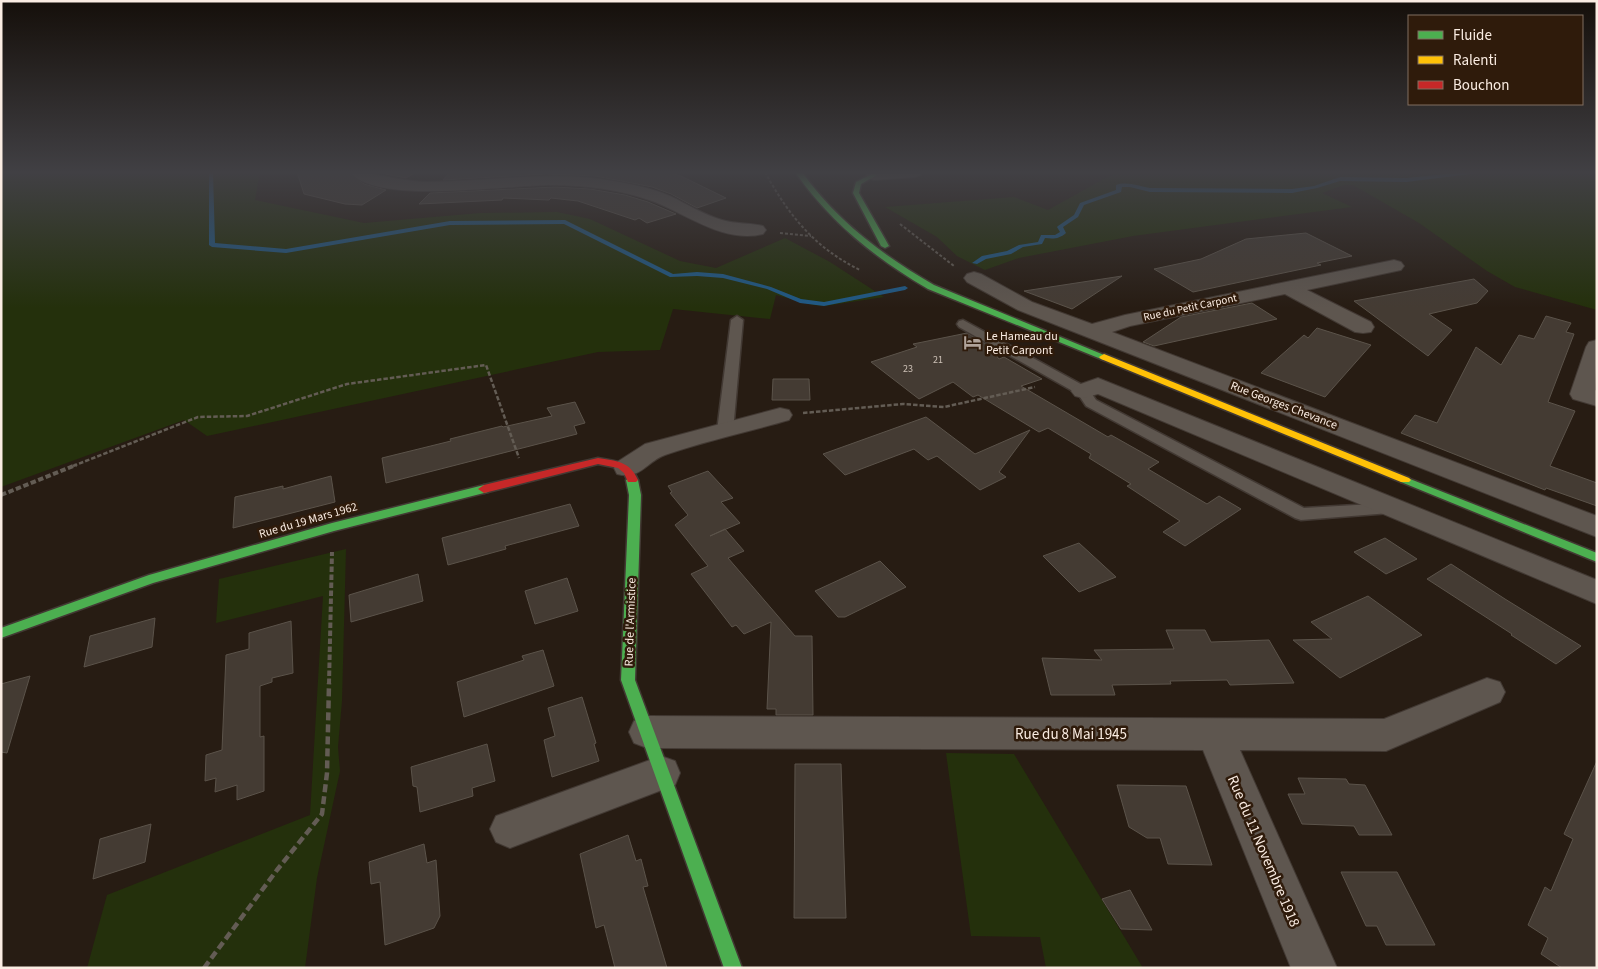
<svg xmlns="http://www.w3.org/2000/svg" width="1598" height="969" font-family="'Source Sans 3',sans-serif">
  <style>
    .green { fill: #24300c }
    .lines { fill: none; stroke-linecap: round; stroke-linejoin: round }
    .stream { fill: #205985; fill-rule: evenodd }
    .building { fill: #443b33; stroke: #5b534a }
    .lane-casing { stroke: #423933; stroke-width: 3 }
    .street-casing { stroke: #423933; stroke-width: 2 }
    .fast-casing { stroke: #423933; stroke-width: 3 }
    .slow-casing { stroke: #423933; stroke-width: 3 }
    .jam-casing { stroke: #423933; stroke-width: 3 }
    .path-far3 { stroke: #635c54; stroke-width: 2; stroke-dasharray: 3 2; stroke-linecap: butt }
    .path-far2 { stroke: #635c54; stroke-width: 2.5; stroke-dasharray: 4.5 2; stroke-linecap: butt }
    .path-far1 { stroke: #635c54; stroke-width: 4; stroke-dasharray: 5.5 2.5; stroke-linecap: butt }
    .path { stroke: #635c54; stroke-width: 4.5; stroke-dasharray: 8 4; stroke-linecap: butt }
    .lane { fill: #5e564f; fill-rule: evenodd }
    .street { fill: #5e564f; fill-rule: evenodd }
    .fast { fill: #4caf50; fill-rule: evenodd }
    .slow { fill: #ffc107; fill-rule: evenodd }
    .jam { fill: #c62828; fill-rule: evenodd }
    .labels { text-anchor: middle; stroke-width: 5; stroke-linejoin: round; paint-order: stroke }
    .number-label { font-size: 10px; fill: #ccc0b6 }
    .far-street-label { font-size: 11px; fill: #faece2; stroke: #2f1b0b }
    .poi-label { font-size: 12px; fill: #faece2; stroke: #2f1b0b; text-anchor: start }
    .street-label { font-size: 12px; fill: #faece2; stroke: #2f1b0b }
    .near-street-label { font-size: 15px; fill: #faece2; stroke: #2f1b0b }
  </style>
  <rect width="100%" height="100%" fill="#271c13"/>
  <path class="green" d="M 1,172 L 260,172 L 255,200 L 364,223 L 480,213 L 557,212 L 590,219 L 680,261 L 716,268 L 785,238 L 830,262 L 884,297 L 825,306 L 813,305 L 776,295 L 770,319 L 673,309 L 660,350 L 598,352 L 207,436 L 184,420 L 1,487 Z
    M 1122,172 L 1597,172 L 1597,310 L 1515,287 L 1487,271 L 1419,223 L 1353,185 L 1344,185 L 1322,193 L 1352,207 L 1133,236 L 1019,258 L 985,270 L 957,256 L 937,237 L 885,207 L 1014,197 L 1048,210 L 1109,176 Z
    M 346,549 L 342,701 L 338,747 L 340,771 L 317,878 L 305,968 L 87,968 L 107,895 L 310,815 L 323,596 L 216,623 L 219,579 Z
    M 946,753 L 1014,754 L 1143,968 L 1046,968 L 1040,937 L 971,936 Z"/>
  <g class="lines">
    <path class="stream" d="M 209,172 L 213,172 L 215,243 L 286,249 L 450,221 L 565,220 L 673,274 L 697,272 L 723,274 L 771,287 L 801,299 L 824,302 L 905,286 L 908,288 L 905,290 L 824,306 L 800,303 L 767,289 L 723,278 L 697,276 L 670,277 L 564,224 L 450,225 L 286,253 L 212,247 L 209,245 Z
      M 1465,172 L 1487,172 L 1406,182 L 1340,181 L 1317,188 L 1292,193 L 1150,192 L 1130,187 L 1122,187 L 1121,192 L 1084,205 L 1078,217 L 1063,227 L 1066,233 C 1059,239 1054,239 1045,238 L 1042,244 L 1023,247 L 1011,254 L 986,259 L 977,264 L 972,263 L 982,256 L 1007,251 L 1019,245 L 1038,242 L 1041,235 L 1055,235 L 1060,232 L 1057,227 L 1058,226 L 1074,215 L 1080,203 L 1116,190 L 1116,185 C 1127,181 1139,186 1150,188 L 1292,189 L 1314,186 L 1340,177 L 1406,178 Z"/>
  </g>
  <path class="building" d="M 297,172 L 348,172 L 364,184 L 386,190 L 362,205 L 345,204 L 304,194 Z
    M 375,172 L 416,172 L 406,178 Z
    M 450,172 L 668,172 L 681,176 L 726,198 L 697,208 L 671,194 L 652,187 L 595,176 L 546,174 L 443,180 Z
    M 555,187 L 590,189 L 625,195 L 648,202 L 676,214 L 647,223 L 639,218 L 635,220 L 578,201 L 551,198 L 549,200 L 503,198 L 502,200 L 419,204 L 430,193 Z
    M 1306,233 L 1352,256 L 1317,263 L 1321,265 L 1193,292 L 1154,269 L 1201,259 L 1246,239 Z
    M 1122,276 L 1072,309 L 1024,291 Z
    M 1474,279 L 1488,291 L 1477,303 L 1429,314 L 1452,330 L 1428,356 L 1354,301 Z
    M 1252,303 L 1277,319 L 1154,346 L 1143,342 L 1181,317 Z
    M 1546,316 L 1571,323 L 1566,332 L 1574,334 L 1548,402 L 1575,411 L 1550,466 L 1597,483 L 1597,506 L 1546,488 L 1545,490 L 1401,433 L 1415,415 L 1437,423 L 1476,347 L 1501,365 L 1519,335 L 1534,339 Z
    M 1317,328 L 1371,345 L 1325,397 L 1261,373 L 1304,335 L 1308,338 Z
    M 967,333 L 989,346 L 999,359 L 1004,357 L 1042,379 L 1021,386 L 1108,437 L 1111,435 L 1159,462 L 1148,469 L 1207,504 L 1219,496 L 1241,509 L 1185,546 L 1163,532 L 1180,521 L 1127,486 L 1131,484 L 1089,458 L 1091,454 L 1048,428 L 1039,432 L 978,395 L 973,397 L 953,382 L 919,399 L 871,362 L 917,347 L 913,344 Z
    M 773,379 L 809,379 L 810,400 L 772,400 Z
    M 575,402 L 585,423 L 574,426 L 577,434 L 386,483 L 382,458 L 451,441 L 450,439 L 502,426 L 503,427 L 552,416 L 547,408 Z
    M 926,417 L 975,454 L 1030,430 L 999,472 L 1006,477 L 980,490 L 937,456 L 928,460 L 914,449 L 845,475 L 823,454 Z
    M 708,471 L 733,498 L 721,502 L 740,523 L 710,536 L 725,529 L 744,551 L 728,558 L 795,636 L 812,636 L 813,715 L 776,715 L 776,709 L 767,709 L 771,622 L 744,634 L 736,625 L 732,627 L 691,574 L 708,566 L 675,525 L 688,515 L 670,493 L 672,492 L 668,486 Z
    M 331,476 L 335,502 L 233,528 L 235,497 L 283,486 L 283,489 Z
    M 570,504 L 579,526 L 505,546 L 506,549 L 448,565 L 442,538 Z
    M 1385,538 L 1417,559 L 1386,574 L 1354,552 Z
    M 1079,543 L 1116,577 L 1079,592 L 1043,556 Z
    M 880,561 L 906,587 L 845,617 L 838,617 L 815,591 Z
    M 1451,564 L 1505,599 L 1581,646 L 1556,664 L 1511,635 L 1512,634 L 1427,579 Z
    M 418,574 L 423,601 L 351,622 L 349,595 Z
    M 567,578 L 578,611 L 535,624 L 525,591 Z
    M 1368,596 L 1422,635 L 1340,678 L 1293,640 L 1332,639 L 1311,622 Z
    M 155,618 L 152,647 L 84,667 L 90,636 Z
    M 291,621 L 293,673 L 272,678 L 272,682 L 260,686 L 260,737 L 264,736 L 264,791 L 237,800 L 237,785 L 215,792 L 216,778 L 205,781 L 206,755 L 222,750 L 226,655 L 249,649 L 249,633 Z
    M 1166,630 L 1205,630 L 1211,642 L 1269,640 L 1294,683 L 1230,685 L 1227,680 L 1170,681 L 1171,684 L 1112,685 L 1115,695 L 1051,695 L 1042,658 L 1102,660 L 1094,650 L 1174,649 Z
    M 543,650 L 554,686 L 464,717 L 457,682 L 524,660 L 522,656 Z
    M 30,676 L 7,753 L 1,752 L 1,684 Z
    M 582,697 L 596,743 L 594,744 L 599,761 L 552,777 L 544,740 L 555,736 L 548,708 Z
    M 487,744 L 495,781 L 472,788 L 473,796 L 420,812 L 417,787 L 413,786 L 411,767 Z
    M 1597,761 L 1597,968 L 1562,968 L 1541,954 L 1548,938 L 1528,925 L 1545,887 L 1551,891 L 1573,839 L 1564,834 Z
    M 795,764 L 841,764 L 846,918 L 794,918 Z
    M 1298,778 L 1346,779 L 1349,784 L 1365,785 L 1392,835 L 1359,835 L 1354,826 L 1302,824 L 1288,794 L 1305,794 Z
    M 1117,785 L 1186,786 L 1212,865 L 1168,864 L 1160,838 L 1147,838 L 1129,827 Z
    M 151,824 L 145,862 L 93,879 L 100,839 Z
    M 628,835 L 636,861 L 641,859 L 648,886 L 643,887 L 667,968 L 615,968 L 604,925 L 596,928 L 580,854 Z
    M 424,844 L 427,863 L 436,860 L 440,916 L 434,928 L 385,945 L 380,882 L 371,884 L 369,862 Z
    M 1341,872 L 1397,872 L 1435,945 L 1386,945 L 1377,926 L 1366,926 Z
    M 1130,890 L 1152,930 L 1121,929 L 1102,899 Z"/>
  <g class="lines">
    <defs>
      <path id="lane" d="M 737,316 L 743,320 L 733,431 L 730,434 L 720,434 L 717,431 L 731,320 Z
        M 963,320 L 1088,388 L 1096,400 L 1304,508 L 1390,503 L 1396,504 L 1398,508 L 1396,512 L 1390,513 L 1301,520 L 1295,518 L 1086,406 L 1078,394 L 959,327 L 957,324 L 959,321 Z"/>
      <path id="street" d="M 350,172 C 375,172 399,181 425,182 C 490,182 554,169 619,182 C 636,185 654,189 670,196 C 687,204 704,215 722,220 C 735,224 750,223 763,226 L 766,230 L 763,234 C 722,244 685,212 649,200 C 618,189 587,186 555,185 C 514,184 375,206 350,172 Z
        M 868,172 L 922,172 L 921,175 L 915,177 L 874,180 L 868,178 L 866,175 Z
        M 1394,260 L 1401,262 L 1404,266 L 1401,270 L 1307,290 L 1371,322 L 1374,327 L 1371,332 L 1363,333 L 1355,332 L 1285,294 L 1130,326 L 1112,332 L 1597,516 L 1597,537 L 1018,310 L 967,282 L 964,278 L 967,274 L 974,272 L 981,274 L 1032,302 L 1092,324 L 1125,315 Z
        M 1597,340 L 1595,390 L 1597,391 L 1597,406 L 1573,399 L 1570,394 L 1586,347 L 1589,342 Z
        M 1098,378 L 1597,580 L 1597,604 L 1098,394 L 1083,398 L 1075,396 L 1071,391 L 1075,386 Z
        M 780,408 L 789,410 L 792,415 L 789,420 C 748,432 705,441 665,455 C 646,462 641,480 617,474 L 614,468 L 617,462 L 645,444 Z
        M 1487,678 L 1500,682 L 1505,692 L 1500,702 L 1386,751 L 1240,750 L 1337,968 L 1291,968 L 1203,750 L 647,748 L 634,743 L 629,732 L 634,721 L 647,716 L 1384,719 Z
        M 661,756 L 675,761 L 680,773 L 675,785 L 510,848 L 496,842 L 490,829 L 496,816 Z"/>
      <path id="fast" d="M 795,172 L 802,172 C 837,221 882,255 934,285 L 1109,357 L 1104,360 L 1101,359 L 928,289 C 875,258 831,223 795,172 Z
        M 872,174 L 877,175 L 861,184 L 859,193 L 889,246 L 885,248 L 881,246 L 853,193 L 856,182 Z
        M 632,477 L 638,480 L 641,495 L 635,680 L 742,968 L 724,968 L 621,680 L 629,495 L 626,480 Z
        M 1405,477 L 1597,553 L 1597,562 L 1401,482 L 1399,480 L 1401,478 Z
        M 484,485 L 490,489 L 488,492 L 334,531 L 153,583 L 1,638 L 1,628 L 149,575 L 332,523 Z"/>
      <path id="slow" d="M 1104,354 L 1409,478 L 1411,480 L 1409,482 L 1401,482 L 1101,359 L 1099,357 Z"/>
      <path id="jam" d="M 598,458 C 616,461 630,461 638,480 L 636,482 L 628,482 L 624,473 L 618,468 L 598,464 L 484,493 L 478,489 L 484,485 Z"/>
    </defs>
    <use href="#lane" class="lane-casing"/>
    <use href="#street" class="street-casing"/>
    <use href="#fast" class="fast-casing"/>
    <use href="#slow" class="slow-casing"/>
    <use href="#jam" class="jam-casing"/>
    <path class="path-far3" d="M 765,172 C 789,216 815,248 860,270
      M 765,173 L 777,173
      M 900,224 L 954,266
      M 780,233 L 811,236"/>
    <path class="path-far2" d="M 803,413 L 903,404 L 944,407 L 1035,387
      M 73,466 L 198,417 L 247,416 L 347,384 L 486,365 L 519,458"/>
    <path class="path-far1" d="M 1,495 L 76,465
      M 329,684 L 332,552"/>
    <path class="path" d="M 204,968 L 277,870 L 322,814 L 327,773 L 329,683"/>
    <use href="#lane" class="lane"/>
    <use href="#street" class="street"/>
    <use href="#fast" class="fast"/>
    <use href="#slow" class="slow"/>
    <use href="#jam" class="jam"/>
  </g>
  <linearGradient id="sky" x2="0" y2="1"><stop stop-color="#150f0a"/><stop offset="0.56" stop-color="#414044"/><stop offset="1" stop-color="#414044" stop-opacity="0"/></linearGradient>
  <rect width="1598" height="308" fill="url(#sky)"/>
  <defs>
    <symbol id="hotel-bare" viewBox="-9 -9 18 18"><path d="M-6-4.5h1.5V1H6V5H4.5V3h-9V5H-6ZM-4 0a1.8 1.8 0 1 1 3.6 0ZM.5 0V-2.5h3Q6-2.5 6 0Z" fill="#b0a39a" stroke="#2f1b0b" stroke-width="2.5" paint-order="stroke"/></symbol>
  </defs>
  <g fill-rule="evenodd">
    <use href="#hotel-bare" x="960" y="330" width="25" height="25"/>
  </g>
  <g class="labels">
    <g class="number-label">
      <text x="938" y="363">21</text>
      <text x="908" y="372">23</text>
    </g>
    <g class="far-street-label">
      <text transform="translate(1190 307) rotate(-12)" y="4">Rue du Petit Carpont</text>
    </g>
    <g class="poi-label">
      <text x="986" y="340">Le Hameau du<tspan x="986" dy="14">Petit Carpont</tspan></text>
    </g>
    <g class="street-label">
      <text transform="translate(1284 405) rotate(21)" y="4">Rue Georges Chevance</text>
      <text transform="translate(308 520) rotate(-16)" y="4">Rue du 19 Mars 1962</text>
      <text transform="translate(630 622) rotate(-88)" y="4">Rue de l'Armistice</text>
    </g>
    <g class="near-street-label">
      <text x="1071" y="739">Rue du 8 Mai 1945</text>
      <text transform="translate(1264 851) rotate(67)" y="5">Rue du 11 Novembre 1918</text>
    </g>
  </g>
  <rect width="1598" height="969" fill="none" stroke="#faece2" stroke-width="5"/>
  <rect x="1408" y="15" width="175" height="90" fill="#2f1b0b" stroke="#806f61"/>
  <rect x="1418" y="31" width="25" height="8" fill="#4caf50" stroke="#806f61"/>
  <text x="1453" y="40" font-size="15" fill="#faece2">Fluide</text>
  <rect x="1418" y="56" width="25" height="8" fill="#ffc107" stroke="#806f61"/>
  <text x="1453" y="65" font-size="15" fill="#faece2">Ralenti</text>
  <rect x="1418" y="81" width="25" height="8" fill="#c62828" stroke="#806f61"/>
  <text x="1453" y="90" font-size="15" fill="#faece2">Bouchon</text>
</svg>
